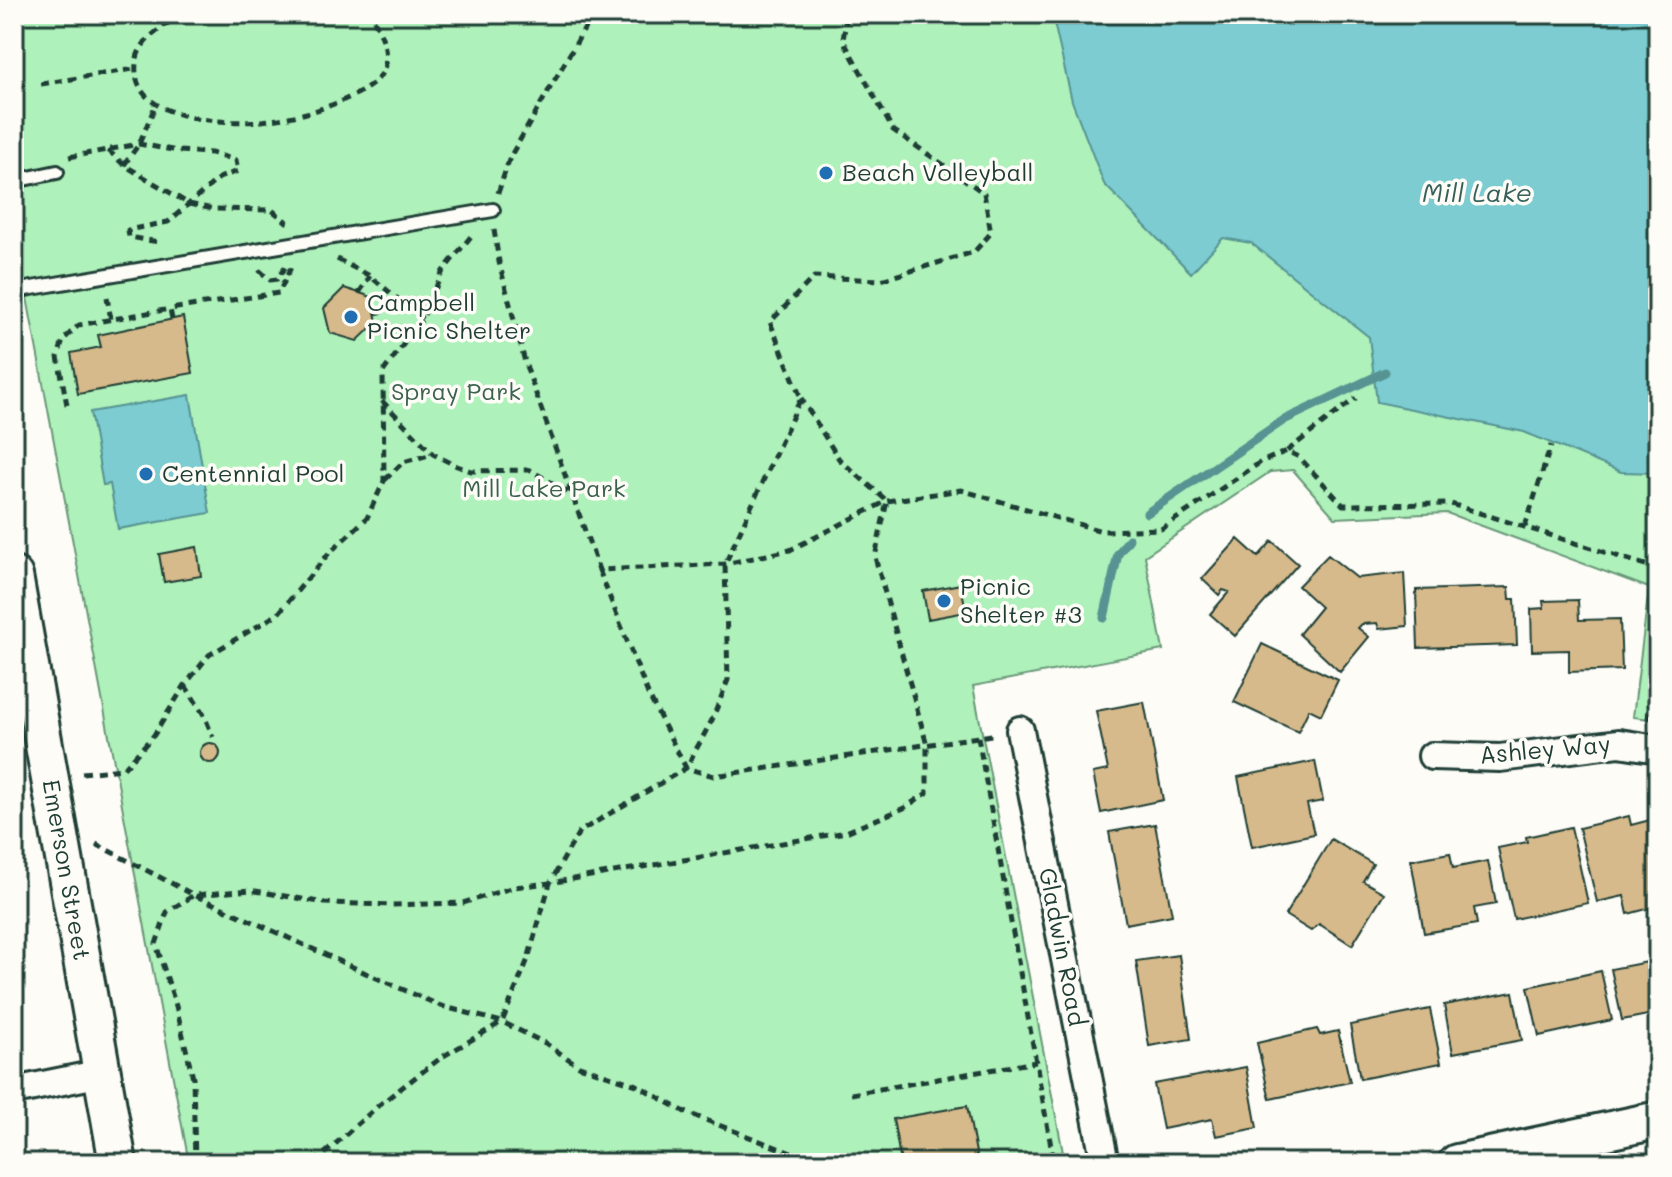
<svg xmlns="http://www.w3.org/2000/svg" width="1672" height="1177" font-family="Mali,sans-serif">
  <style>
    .green { fill: #aff1ba; stroke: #679777; stroke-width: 2 }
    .water { fill: #7bccd1; stroke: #569392; stroke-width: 2 }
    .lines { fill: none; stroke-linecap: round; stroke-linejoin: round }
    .stream { stroke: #569392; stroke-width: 9 }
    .building { fill: #d7ba8b; stroke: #1f3d34; stroke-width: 2 }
    .lane-casing { stroke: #1f3d34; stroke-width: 18 }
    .street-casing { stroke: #1f3d34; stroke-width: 32 }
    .secondary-casing { stroke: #1f3d34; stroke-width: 42 }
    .path { stroke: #1f3d34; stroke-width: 5; stroke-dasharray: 8 6; stroke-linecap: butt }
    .lane { stroke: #fdfcf7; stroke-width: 12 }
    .street { stroke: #fdfcf7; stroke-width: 26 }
    .secondary { stroke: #fdfcf7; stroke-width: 36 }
    .poi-dot { fill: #1f6fb2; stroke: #fdfcf7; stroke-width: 3 }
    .labels { text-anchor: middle; stroke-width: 7; stroke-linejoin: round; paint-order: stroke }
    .poi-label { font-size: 24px; fill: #1f3d34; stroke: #fdfcf7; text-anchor: start }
    .park-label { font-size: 24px; fill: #3c614f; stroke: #fdfcf7 }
    .street-label { font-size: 24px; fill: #1f3d34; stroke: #fdfcf7 }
    .water-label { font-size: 26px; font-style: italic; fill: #36615b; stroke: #fdfcf7 }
  </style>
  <rect width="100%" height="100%" fill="#fdfcf7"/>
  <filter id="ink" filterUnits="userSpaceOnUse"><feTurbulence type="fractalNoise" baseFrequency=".0125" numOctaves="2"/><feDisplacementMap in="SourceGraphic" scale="16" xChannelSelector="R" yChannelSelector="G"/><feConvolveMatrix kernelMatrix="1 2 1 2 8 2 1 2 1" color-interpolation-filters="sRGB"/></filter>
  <g filter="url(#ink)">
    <path class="green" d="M 14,14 L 1658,14 L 1658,720 L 1633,717 L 1649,588 L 1447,513 L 1335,518 L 1293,470 L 1270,472 L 1145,556 L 1163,650 L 973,686 L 1065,1163 L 189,1163 L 14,228 Z"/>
    <path class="water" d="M 1052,14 L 1658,14 L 1658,473 L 1621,472 L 1524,432 L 1377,402 L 1369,337 L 1251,243 L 1223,238 L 1191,273 L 1104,184 L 1072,101 Z
      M 190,395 L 210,513 L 118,529 L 110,484 L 103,485 L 90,412 Z"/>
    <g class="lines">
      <path class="stream" d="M 1147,513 L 1284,420 L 1385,372
        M 1104,618 L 1118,554 L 1129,539"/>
    </g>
    <path class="building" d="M 344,288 L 372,297 L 377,322 L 357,341 L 330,333 L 324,308 Z
      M 183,317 L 193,373 L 78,394 L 71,353 L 101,347 L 98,335 Z
      M 1238,539 L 1258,557 L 1272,541 L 1298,564 L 1235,636 L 1210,614 L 1229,592 L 1223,590 L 1219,595 L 1202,579 Z
      M 197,547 L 201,576 L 164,582 L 159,554 Z
      M 1328,555 L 1357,578 L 1404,573 L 1407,626 L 1379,629 L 1377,623 L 1362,624 L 1358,628 L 1369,637 L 1340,672 L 1299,634 L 1321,607 L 1298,586 Z
      M 961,584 L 966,612 L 928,619 L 923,591 Z
      M 1509,587 L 1510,599 L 1515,599 L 1517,645 L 1418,648 L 1416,590 Z
      M 1578,600 L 1579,620 L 1620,619 L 1622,670 L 1569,672 L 1569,650 L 1532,651 L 1531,609 L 1544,608 L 1543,601 Z
      M 1262,644 L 1338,680 L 1321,715 L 1309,709 L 1298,732 L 1234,702 Z
      M 1144,702 L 1163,800 L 1101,813 L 1093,773 L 1108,770 L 1096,711 Z
      M200 753a10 10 0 1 1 20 0a10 10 0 1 1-20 0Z
      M 1315,761 L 1323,801 L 1307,804 L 1314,834 L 1252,847 L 1238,777 Z
      M 1629,816 L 1631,825 L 1654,819 L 1658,834 L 1658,889 L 1654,890 L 1658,906 L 1628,914 L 1624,896 L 1597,902 L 1579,828 Z
      M 1155,824 L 1172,915 L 1126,924 L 1109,832 Z
      M 1571,827 L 1588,903 L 1514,919 L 1498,848 L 1527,842 L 1526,837 Z
      M 1331,839 L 1373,864 L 1363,881 L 1384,893 L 1352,945 L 1319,924 L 1311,931 L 1285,915 Z
      M 1450,853 L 1453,868 L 1488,861 L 1496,904 L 1474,908 L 1477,924 L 1424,933 L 1411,860 Z
      M 1179,955 L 1191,1039 L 1149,1046 L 1136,961 Z
      M 1658,960 L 1658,1013 L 1622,1020 L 1611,969 Z
      M 1601,971 L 1612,1020 L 1539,1036 L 1528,987 Z
      M 1513,992 L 1522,1040 L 1453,1053 L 1444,1005 Z
      M 1430,1009 L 1441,1063 L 1360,1079 L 1350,1025 Z
      M 1317,1029 L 1320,1035 L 1338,1031 L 1350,1082 L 1270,1099 L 1257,1043 Z
      M 1246,1067 L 1257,1128 L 1216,1136 L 1212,1119 L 1163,1129 L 1154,1084 Z
      M 967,1106 L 978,1163 L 901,1163 L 893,1119 Z"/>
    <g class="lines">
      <defs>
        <path id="lane" d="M 14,181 L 57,172
          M 14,291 L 493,210"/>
        <path id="street" d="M 1020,730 L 1105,1163
          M 1432,756 L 1500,758 L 1619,743 L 1658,749
          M 14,1091 L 102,1073"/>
        <path id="secondary" d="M 14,576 L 118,1163
          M 1457,1163 L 1658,1120"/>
      </defs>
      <use href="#lane" class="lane-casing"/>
      <use href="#street" class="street-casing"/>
      <use href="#secondary" class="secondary-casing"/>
      <path class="path" d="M 181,14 C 167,24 148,35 140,50 C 135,60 135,70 137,80 C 148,121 227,124 262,121 C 293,118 323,110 350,97 C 364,91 382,81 385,65 C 388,46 380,30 370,14
        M 41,84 L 134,69
        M 108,150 L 124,165 L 189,204 L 213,209 L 272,210 L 288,223
        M 69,157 L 139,144 L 178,151 L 211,153 L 236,160 L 238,171 L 219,178 L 168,222 L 128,230 L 129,237 L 159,242 L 159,244
        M 124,165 L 139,144 L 156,104
        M 498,193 L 510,157 L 593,14
        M 494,230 L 499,262 L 526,366 L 599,570 L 725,564 L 790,550 L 887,501 L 961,490 L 1102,531 L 1161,529 L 1261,462 L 1287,451 L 1299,457 L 1343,505 L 1451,504 L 1658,569
        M 337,259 L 370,276 L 422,319
        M 259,270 L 270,280 L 277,279 L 286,266
        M 359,293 L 370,276
        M 107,297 L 111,320
        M 375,313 L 407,306
        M 172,319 L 170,309 L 279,293 L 292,265
        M 382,401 L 433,454 L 457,466 L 471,471 L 530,470 L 571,494
        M 67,405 L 58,357 L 63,340 L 79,325 L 170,309
        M 1287,451 L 1356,398
        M 385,480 L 403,462 L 433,454
        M 1525,527 L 1551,445
        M 599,570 L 648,694 L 686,768 L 714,776 L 992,735
        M 185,685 L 204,715 L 213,737
        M 1648,720 L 1658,626
        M 978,737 L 1054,1163
        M 82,773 L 123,769 L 154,735 L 185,685 L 209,655 L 278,614 L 329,553 L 367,518 L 384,481 L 383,372 L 422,319 L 443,271 L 472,235
        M 96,844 L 194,895 L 379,979 L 441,1006 L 502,1022 L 545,1043 L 579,1066 L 637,1085 L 685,1112 L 817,1163
        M 851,1094 L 1036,1062
        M 195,1163 L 193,1078 L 176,1006 L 156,944 L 167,912 L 194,895 L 250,890 L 325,903 L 392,905 L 463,903 L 514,887 L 550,883 L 846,832 L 904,808 L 927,793 L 927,745 L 875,557 L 887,501 L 839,459 L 801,398
        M 314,1163 L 379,1105 L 442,1057 L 502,1022 L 528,959 L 550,883 L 579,832 L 686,768 L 712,720 L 728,680 L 725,564 L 801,398 L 770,322 L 814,277 L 881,280 L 974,252 L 991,233 L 984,193 L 893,130 L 843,40 L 847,14"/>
      <use href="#lane" class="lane"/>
      <use href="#street" class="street"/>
      <use href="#secondary" class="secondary"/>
    </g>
  </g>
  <g class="poi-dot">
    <circle cx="826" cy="173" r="8"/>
    <circle cx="351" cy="317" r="8"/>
    <circle cx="146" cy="474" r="8"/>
    <circle cx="944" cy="601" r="8"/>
  </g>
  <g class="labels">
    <g class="poi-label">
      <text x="842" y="181">Beach Volleyball</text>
      <text x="367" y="311">Campbell<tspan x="367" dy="28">Picnic Shelter</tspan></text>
      <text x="162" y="482">Centennial Pool</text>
      <text x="960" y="595">Picnic<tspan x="960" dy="28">Shelter #3</tspan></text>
    </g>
    <g class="park-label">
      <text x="456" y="400">Spray Park</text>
      <text x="544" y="497">Mill Lake Park</text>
    </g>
    <g class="street-label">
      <text transform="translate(1545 750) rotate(-5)" y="8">Ashley Way</text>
      <text transform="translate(66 870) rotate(80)" y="8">Emerson Street</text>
      <text transform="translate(1062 947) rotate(79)" y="8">Gladwin Road</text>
    </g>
    <g class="water-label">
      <text x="1477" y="202">Mill Lake</text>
    </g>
  </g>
  <rect width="1672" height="1177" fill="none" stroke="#fdfcf7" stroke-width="48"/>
  <rect x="24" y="24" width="1624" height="1129" fill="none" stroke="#1f3d34" stroke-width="3" filter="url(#ink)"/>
</svg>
